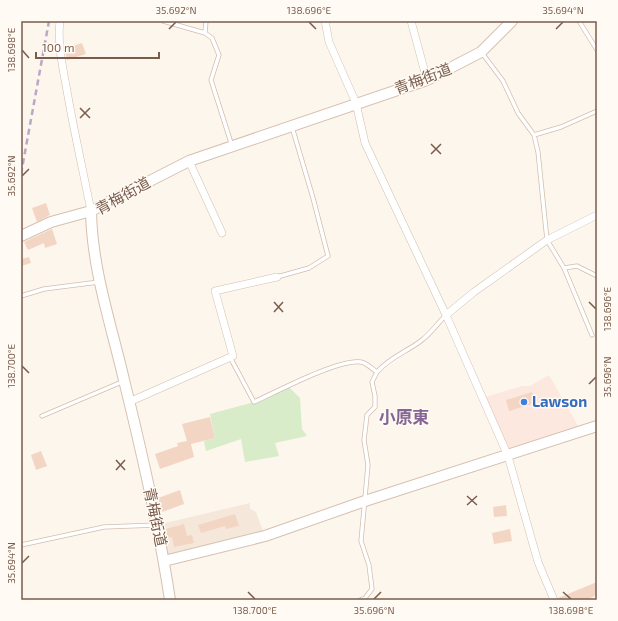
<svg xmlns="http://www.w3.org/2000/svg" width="618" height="621" font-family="'Exo 2','Noto Sans JP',sans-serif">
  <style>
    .residential { fill: #f5e8da }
    .commercial { fill: #fde8e0 }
    .green { fill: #d8ecc9 }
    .building { fill: #f3d5c3 }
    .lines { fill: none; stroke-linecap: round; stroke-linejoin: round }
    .lane-casing { stroke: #d1beb0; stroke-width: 5 }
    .street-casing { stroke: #d1beb0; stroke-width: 8 }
    .secondary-casing { stroke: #d6c0b0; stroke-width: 12 }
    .lane { stroke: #fff; stroke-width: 3.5 }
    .street { stroke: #fff; stroke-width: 7 }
    .secondary { stroke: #fff; stroke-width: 10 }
    .rail { stroke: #b9a8c9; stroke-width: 2.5; stroke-dasharray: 6 4; stroke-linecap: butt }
    .ticks { fill: none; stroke: #7a5c4d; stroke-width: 1.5 }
    .shop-dot { fill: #3f7fe0; stroke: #fffaf3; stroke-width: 1.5 }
    .labels { text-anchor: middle; stroke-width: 3; stroke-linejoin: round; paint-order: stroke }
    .street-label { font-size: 15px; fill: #7a5c4d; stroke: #fffaf3 }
    .shop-label { font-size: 15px; font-weight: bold; fill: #366cbe; stroke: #fffaf3; text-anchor: start }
    .quarter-label { font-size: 17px; font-weight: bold; fill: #846695; stroke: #fffaf3 }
    .neatline { fill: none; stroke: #7a5c4d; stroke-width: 1.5 }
    .ticks-label { font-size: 10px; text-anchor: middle; fill: #7a5c4d }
  </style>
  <rect width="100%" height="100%" fill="#fdf6ec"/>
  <path class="residential" d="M 250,503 L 250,509 L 256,512 L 265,536 L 164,561 L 157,525 Z"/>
  <path class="commercial" d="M 549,375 L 581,431 L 508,456 L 482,398 L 522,386 L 530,386 Z"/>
  <path class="green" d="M 289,387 L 300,398 L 302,429 L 307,436 L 275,443 L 279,456 L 245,462 L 241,439 L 206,451 L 204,441 L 215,438 L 210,414 L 254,402 Z"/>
  <path class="building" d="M 82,43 L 86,54 L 67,60 L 65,49 Z
    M 46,203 L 50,215 L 37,222 L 32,208 Z
    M 52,229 L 57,244 L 45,248 L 44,243 L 28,250 L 24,242 Z
    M 29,257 L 31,263 L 21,266 L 21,259 Z
    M 532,392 L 536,403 L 509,411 L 506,400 Z
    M 210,417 L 215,438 L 191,444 L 194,457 L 160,469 L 155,454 L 178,446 L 177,443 L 187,441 L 182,424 Z
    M 41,451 L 47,466 L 36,470 L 31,455 Z
    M 180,490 L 184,504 L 162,512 L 158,498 Z
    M 506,505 L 507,516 L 494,517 L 493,507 Z
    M 235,514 L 239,526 L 226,529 L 225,526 L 201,533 L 198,525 Z
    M 184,524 L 187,536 L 192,535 L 194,543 L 174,547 L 172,537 L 168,538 L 166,529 Z
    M 510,529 L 512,541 L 494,544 L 492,533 Z
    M 597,582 L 597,595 L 586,600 L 559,600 L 558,598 Z"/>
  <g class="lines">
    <defs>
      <path id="lane" d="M 163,21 L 205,33 L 212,38 L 219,55 L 211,80 L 232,146
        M 579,21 L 597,50
        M 205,33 L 206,21
        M 482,53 L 503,81 L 518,113 L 534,135 L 538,152 L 547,240 L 564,268 L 577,266 L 597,276
        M 534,135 L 561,127 L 597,111
        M 564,268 L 592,335
        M 277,277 L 309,268 L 328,256 L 313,198 L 292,127
        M 21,296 L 44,289 L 99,282
        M 230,357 L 254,402 C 276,392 340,358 361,362 C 367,363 372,369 377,372 C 391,356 407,352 422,340 C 431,333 438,323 446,315
        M 42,416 L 124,381
        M 21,545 L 104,527 L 156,525
        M 360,600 L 365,598 L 372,589 L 369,565 L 361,541 L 368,465 L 364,440 L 367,415 L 375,407 L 375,396 L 372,382 L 377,372"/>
      <path id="street" d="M 60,21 C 57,44 63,68 67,91 C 74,131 83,171 91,211
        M 325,21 L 329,42 L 356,103 L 365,143 L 446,315 L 508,456 L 538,562 L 554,600
        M 411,21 L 427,80
        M 189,161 L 222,233
        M 446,315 L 474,292 L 547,240 L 597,215
        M 129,402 L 233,356 L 215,291 L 277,277"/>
      <path id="secondary" d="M 91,211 C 92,269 111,324 124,380 C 142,453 159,526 170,600
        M 21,236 L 51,222 L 91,211 L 189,161 L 427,80 L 481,52 L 512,21
        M 164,561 L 265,536 L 365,501 L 597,426"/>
    </defs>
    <use href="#lane" class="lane-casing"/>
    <use href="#street" class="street-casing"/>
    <use href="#secondary" class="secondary-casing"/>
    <use href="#lane" class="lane"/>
    <use href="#street" class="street"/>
    <use href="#secondary" class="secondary"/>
    <path class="rail" d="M 21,174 L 49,21"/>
  </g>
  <path class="ticks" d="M 309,22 L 316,29M 169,29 L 176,22M 556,29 L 563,22M 22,50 L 29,58M 80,108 L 90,118M 80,118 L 90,108M 431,144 L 441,154M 431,154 L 441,144M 22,176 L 29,169M 274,302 L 283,312M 589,302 L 596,309M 274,312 L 283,302M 22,366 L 29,373M 589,384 L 596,377M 116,460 L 125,470M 116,470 L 125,460M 467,496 L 477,505M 467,505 L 477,496M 22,563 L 29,556M 248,592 L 255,599M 563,592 L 571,599M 374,599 L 381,592"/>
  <circle class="shop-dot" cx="524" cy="402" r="4"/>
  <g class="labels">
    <g class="street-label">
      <text transform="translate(423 79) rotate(-21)" y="5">青梅街道</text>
      <text transform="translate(123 196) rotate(-29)" y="5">青梅街道</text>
      <text transform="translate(155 517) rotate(78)" y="5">青梅街道</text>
    </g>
    <g class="shop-label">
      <text x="532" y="407">Lawson</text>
    </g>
    <g class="quarter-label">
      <text x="404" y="423">小原東</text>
    </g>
  </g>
  <rect width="618" height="621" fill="none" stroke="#fffaf3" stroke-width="44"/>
  <path d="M36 52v6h123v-6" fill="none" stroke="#7a5c4d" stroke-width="2"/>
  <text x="42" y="52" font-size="12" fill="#7a5c4d" stroke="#fffaf3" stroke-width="3" paint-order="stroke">100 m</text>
  <rect x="22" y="22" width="574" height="577" class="neatline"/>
  <g class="ticks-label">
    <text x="176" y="14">35.692°N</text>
    <text x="309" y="14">138.696°E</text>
    <text x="563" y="14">35.694°N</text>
    <text transform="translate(11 50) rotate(-90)" y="4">138.698°E</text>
    <text transform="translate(11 176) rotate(-90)" y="4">35.692°N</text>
    <text transform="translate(607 309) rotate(-90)" y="4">138.696°E</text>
    <text transform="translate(11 366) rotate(-90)" y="4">138.700°E</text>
    <text transform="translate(607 377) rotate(-90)" y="4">35.696°N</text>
    <text transform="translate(11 563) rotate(-90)" y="4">35.694°N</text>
    <text x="255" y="614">138.700°E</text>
    <text x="374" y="614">35.696°N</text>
    <text x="571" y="614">138.698°E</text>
  </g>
</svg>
